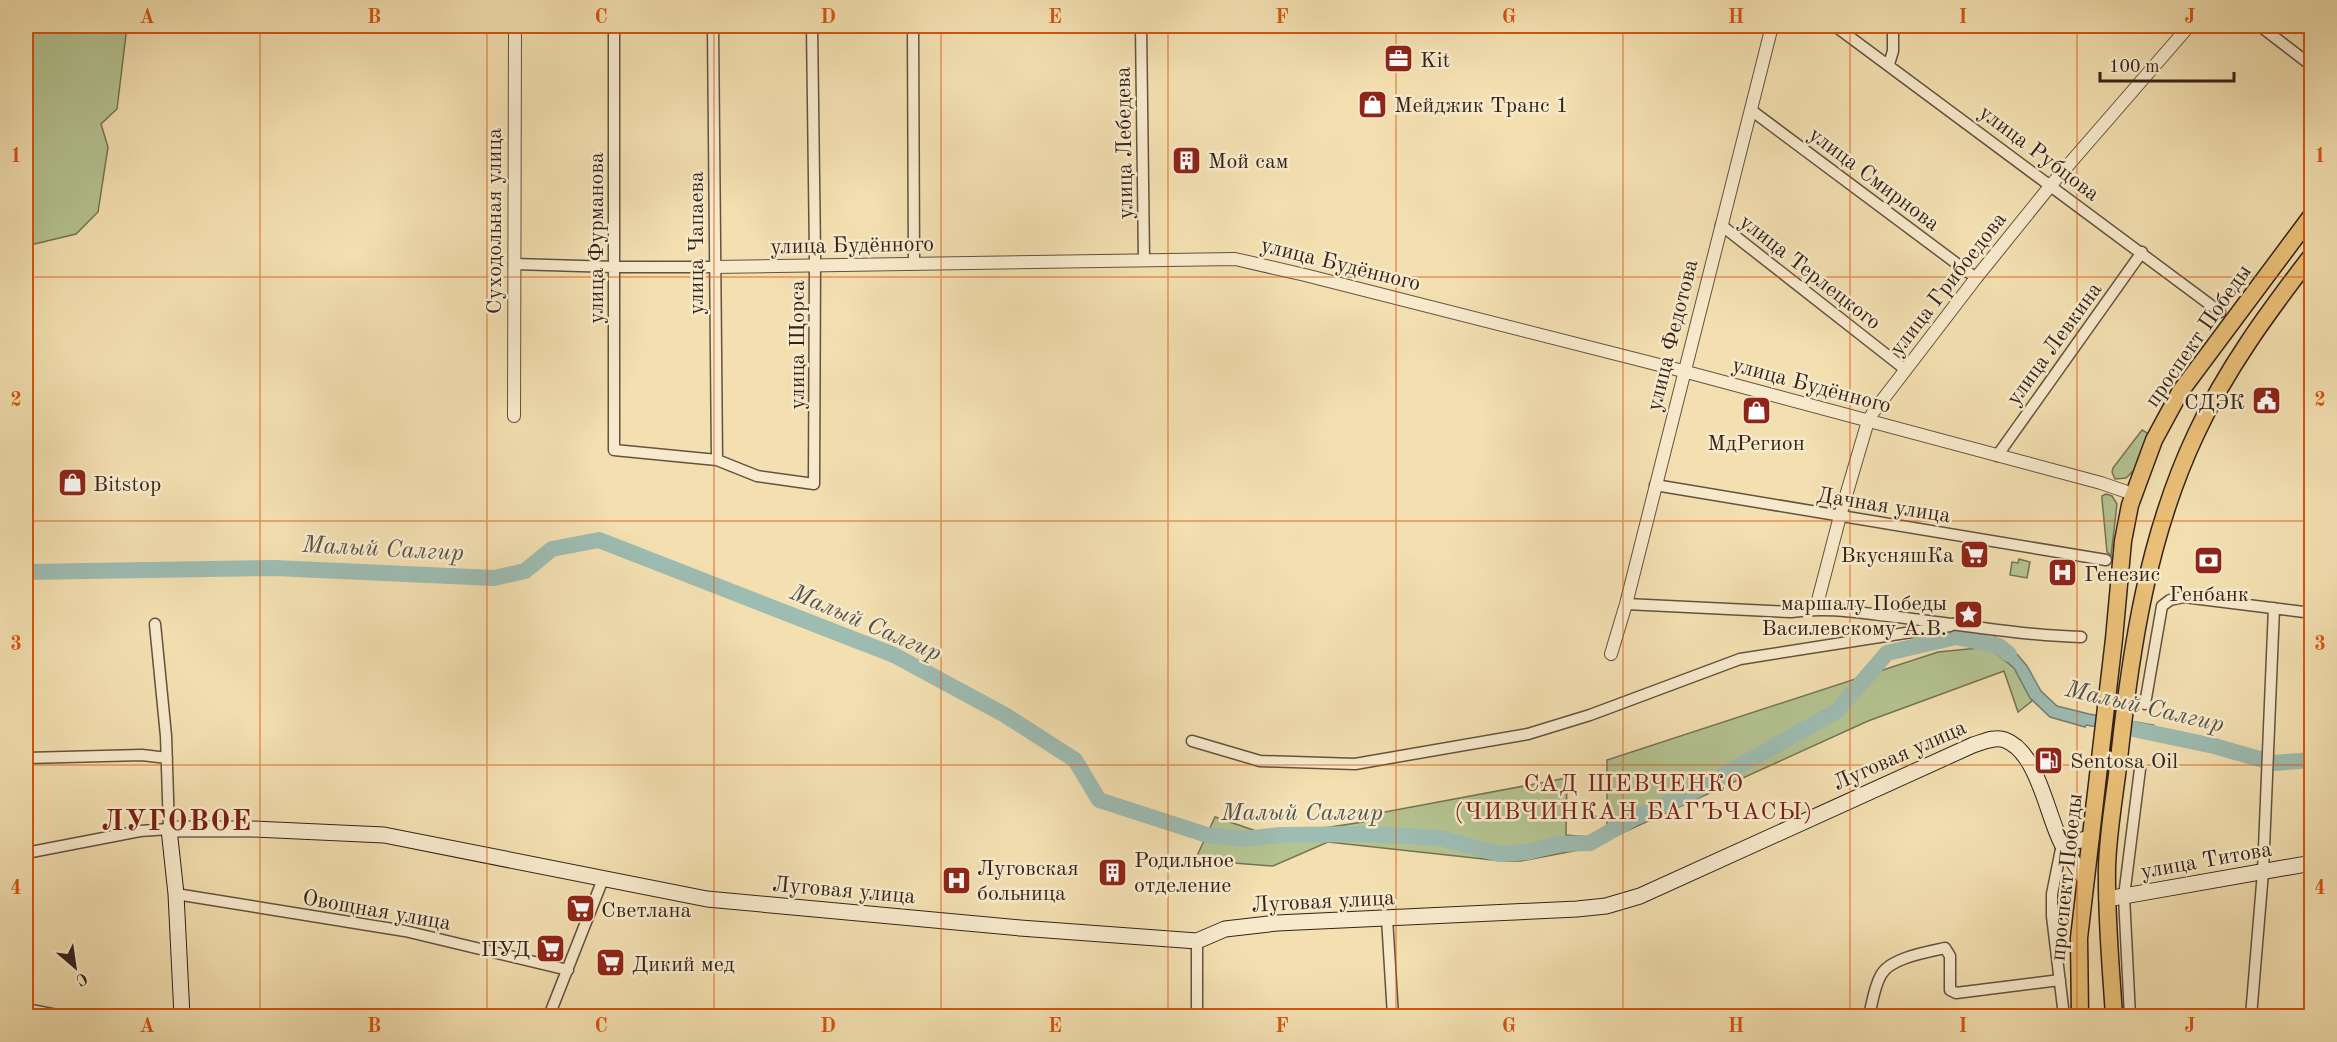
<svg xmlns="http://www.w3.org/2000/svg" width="2337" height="1042" font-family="'Old Standard TT',serif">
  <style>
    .green { fill: #b4c391; stroke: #747355; stroke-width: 1.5 }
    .water { fill: #9dbcb2; stroke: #737f75; stroke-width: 1.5 }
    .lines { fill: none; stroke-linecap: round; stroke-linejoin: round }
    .river { stroke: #9dbcb2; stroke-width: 16 }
    .minor-casing { stroke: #64523f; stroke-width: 13 }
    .tertiary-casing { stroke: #64523f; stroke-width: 14 }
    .secondary-casing { stroke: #342319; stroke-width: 17 }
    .primary-casing { stroke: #342319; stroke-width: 19 }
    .minor { stroke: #f7eacc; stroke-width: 10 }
    .tertiary { stroke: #f7eacc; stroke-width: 12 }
    .secondary { stroke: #f7eacc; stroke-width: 15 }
    .primary { stroke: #eac078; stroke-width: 16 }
    .grid { fill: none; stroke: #d6540d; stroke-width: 1.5; stroke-opacity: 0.55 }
    .labels { text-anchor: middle; stroke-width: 5; stroke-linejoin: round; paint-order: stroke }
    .poi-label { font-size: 22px; fill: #342319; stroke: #f7eacc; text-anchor: start }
    .street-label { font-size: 22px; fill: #342319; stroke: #f7eacc }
    .water-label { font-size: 24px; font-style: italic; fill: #545147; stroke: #f7eacc }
    .neighbourhood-label { font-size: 24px; letter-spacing: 1.5px; fill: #7a1f14; stroke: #f7eacc }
    .district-label { font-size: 28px; font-weight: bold; letter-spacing: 1.5px; fill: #7a1f14; stroke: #f7eacc }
    .neatline { fill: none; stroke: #d6540d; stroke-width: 2 }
    .grid-label { font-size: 20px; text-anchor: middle; font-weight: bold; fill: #d6540d }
  </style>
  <rect width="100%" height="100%" fill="#f3dfb0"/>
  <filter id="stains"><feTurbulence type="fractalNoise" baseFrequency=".00333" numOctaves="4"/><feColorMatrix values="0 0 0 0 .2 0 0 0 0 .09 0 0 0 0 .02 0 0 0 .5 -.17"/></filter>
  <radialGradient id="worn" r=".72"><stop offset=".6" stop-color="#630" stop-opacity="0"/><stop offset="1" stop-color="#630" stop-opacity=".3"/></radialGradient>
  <path class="green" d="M 26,26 L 127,26 L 117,109 L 101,124 L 108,147 L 98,212 L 76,234 L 26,246 Z
    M 2142,430 L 2149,434 L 2136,468 L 2126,478 L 2115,479 L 2112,472 L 2113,468 Z
    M 2106,494 L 2112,496 L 2117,504 L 2111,556 L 2107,552 L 2102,499 L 2102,496 Z
    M 2019,559 L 2030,562 L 2027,578 L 2010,575 L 2012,562 L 2018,563 Z
    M 1989,647 L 2014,668 L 2032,701 L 2018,712 L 2004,671 L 1868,721 L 1589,848 L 1521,861 L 1502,861 L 1328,842 L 1273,866 L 1195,860 L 1215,817 L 1271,836 L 1363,822 L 1363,816 L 1567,778 L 1566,835 L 1589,837 L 1607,829 L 1607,760 L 1938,652 Z"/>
  <path class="water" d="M 1994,637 L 2008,645 L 2016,653 L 2027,666 L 2041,691 L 2057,706 L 2089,714 L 2154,725 L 2152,736 L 2086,725 L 2085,727 L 2050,717 L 2030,698 L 2014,668 L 1989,647 Z"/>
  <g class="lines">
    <path class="river" d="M 26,572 L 275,568 L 494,578 L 525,571 L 552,549 L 599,540 L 894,655 L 1005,715 L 1075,760 L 1099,800 L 1207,835 L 1245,839 L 1280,835 L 1367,834 L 1440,838 L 1499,854 L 1528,852 L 1559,844 L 1590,843 L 1634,818 L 1691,793 L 1837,711 L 1887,653 L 1956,637 L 1999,646 L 2009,654
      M 2133,729 L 2214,746 L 2274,763 L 2312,760"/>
    <defs>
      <path id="minor" d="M 614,26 L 614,450 L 717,460 L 757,476 L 814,484 L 815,255 L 812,26
        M 713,26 L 717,460
        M 913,26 L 914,264
        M 1141,26 L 1144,260
        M 1835,26 L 2220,312
        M 2260,26 L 2312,66
        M 1889,64 L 1893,51 L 1893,26
        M 1751,110 L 1976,278
        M 1721,225 L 1906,370
        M 514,264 L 614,267 L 714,267
        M 1997,456 L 2142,252
        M 1655,485 L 2106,560
        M 1626,604 L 1791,612 C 1824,607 1855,612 1888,616 C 1952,623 2017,635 2081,637
        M 2145,704 L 2162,606 L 2170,600 L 2184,597 L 2312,613
        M 1192,741 L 1260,761 L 1355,764 L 1528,734 L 1590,715 L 1740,659 L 1950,626 L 1956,623
        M 26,758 L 142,755 L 167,758
        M 2062,844 L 2052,894 L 2052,916 L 2064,1016
        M 26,853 L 140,831 L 169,829 L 166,736 L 155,624
        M 176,894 L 405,931 L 568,970
        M 1387,918 L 1393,1016
        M 1197,941 L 1197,1016
        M 26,1009 L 62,1016
        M 549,1016 L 603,879
        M 1869,1016 C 1872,1004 1874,987 1881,975 C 1890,958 1927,952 1945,948 L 1950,956 L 1950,990 L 1956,993 L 2060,980
        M 2130,1016 L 2124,896 L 2140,769
        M 2251,1016 L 2263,872 L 2274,608"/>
      <path id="tertiary" d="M 714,267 L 1235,259 L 1305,275 L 1683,371 L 2101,483 L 2133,494
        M 514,416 L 515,26
        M 1816,608 L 1840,516 L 1868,421 L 1874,411 L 1976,278 L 2051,185 L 2189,26
        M 1611,654 L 1626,604 L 1772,26"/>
      <path id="secondary" d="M 2062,844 L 2091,838
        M 2107,899 L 2312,863
        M 182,1016 L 176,894 L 169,829 L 252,829 L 384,835 L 707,899 L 1020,928 L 1197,941 L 1225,929 L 1277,923 L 1577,909 L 1606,906 L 1640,896 L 1973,745 C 1983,742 1995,736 2005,740 C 2038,752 2047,816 2062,844 C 2069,856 2077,867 2085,879"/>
      <path id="primary" d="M 2080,1016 L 2079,938 L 2114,639 L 2123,541 L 2130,505 L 2154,440 L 2180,392 L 2312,215
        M 2114,1016 C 2111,967 2106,917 2107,867 C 2108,831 2115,794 2119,759 C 2131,647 2148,536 2196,434 C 2226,369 2269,311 2312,255"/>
    </defs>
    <use href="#minor" class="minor-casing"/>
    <use href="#tertiary" class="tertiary-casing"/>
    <use href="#secondary" class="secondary-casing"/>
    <use href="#primary" class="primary-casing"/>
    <use href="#minor" class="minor"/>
    <use href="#tertiary" class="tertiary"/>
    <use href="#secondary" class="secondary"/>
    <use href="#primary" class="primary"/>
  </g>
  <path class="grid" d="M 260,26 L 260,1016M 487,26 L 487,1016M 714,26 L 714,1016M 941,26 L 941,1016M 1168,26 L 1168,1016M 1396,26 L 1396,1016M 1623,26 L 1623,1016M 1850,26 L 1850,1016M 2077,26 L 2077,1016M 26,277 L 2312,277M 26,521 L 2312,521M 26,765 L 2312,765"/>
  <defs>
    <symbol id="office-square" viewBox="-11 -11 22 22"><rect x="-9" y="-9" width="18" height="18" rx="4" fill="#8f2418" stroke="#f7eacc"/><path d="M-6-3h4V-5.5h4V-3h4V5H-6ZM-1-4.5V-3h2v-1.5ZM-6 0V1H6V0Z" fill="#fff"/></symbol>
    <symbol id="shop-square" viewBox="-11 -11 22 22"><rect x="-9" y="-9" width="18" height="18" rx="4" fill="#8f2418" stroke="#f7eacc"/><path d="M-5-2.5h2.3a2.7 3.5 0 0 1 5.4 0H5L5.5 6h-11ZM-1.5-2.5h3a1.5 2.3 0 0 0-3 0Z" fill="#fff"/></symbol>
    <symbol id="building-square" viewBox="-11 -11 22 22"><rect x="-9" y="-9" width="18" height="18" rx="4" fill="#8f2418" stroke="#f7eacc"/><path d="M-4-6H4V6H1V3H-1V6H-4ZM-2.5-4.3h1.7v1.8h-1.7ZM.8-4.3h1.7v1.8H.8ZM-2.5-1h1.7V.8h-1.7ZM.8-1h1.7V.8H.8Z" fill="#fff"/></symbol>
    <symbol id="civic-square" viewBox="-11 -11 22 22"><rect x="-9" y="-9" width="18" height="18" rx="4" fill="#8f2418" stroke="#f7eacc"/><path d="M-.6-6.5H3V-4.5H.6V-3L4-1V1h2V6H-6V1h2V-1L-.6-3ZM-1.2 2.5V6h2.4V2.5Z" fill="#fff"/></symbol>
    <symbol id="supermarket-square" viewBox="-11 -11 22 22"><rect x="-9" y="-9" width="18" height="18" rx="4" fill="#8f2418" stroke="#f7eacc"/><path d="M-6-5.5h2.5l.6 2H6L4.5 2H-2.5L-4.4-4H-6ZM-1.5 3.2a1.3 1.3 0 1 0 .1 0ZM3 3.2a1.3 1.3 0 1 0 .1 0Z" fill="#fff"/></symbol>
    <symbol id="bank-square" viewBox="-11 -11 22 22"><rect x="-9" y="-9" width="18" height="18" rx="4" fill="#8f2418" stroke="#f7eacc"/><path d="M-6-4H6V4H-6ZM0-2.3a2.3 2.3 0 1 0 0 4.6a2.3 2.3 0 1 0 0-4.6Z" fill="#fff"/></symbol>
    <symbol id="hospital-square" viewBox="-11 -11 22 22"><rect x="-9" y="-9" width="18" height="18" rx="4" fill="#8f2418" stroke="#f7eacc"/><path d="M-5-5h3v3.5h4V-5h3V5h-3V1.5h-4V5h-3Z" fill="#fff"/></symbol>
    <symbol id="sight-square" viewBox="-11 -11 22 22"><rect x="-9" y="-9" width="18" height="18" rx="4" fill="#8f2418" stroke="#f7eacc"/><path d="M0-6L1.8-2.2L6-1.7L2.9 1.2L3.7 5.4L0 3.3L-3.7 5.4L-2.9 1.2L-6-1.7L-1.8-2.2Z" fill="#fff"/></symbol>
    <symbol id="fuel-square" viewBox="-11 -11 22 22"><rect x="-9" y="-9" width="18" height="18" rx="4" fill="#8f2418" stroke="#f7eacc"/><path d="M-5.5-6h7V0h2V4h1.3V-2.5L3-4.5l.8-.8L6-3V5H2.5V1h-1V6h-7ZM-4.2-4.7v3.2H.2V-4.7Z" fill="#fff"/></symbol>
  </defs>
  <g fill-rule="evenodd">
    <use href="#office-square" x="1382" y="42" width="33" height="33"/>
    <use href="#shop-square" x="1356" y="88" width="33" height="33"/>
    <use href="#building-square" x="1170" y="144" width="33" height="33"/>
    <use href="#civic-square" x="2250" y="384" width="33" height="33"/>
    <use href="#shop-square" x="1740" y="394" width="33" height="33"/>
    <use href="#shop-square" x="56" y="466" width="33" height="33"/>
    <use href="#supermarket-square" x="1958" y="538" width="33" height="33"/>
    <use href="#bank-square" x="2192" y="544" width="33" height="33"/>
    <use href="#hospital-square" x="2046" y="556" width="33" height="33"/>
    <use href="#sight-square" x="1952" y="598" width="33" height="33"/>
    <use href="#fuel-square" x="2032" y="744" width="33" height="33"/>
    <use href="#building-square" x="1096" y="856" width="33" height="33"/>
    <use href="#hospital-square" x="940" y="864" width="33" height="33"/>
    <use href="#supermarket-square" x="564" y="892" width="33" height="33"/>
    <use href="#supermarket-square" x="534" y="932" width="33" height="33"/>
    <use href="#supermarket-square" x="594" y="946" width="33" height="33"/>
  </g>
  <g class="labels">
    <g class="poi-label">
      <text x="1420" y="67">Kit</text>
      <text x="1394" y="112">Мейджик Транс 1</text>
      <text x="1208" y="168">Мой сам</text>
      <text x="2245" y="409" text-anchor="end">СДЭК</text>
      <text x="1756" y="450" text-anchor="middle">МдРегион</text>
      <text x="93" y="491">Bitstop</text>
      <text x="1954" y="562" text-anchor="end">ВкусняшКа</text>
      <text x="2084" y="581">Генезис</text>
      <text x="2209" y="601" text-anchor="middle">Генбанк</text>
      <text x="1947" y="610" text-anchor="end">маршалу Победы<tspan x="1947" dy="25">Василевскому А.В.</tspan></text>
      <text x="2070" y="768">Sentosa Oil</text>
      <text x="1134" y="867">Родильное<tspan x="1134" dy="25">отделение</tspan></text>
      <text x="977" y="875">Луговская<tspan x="977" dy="25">больница</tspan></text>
      <text x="601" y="917">Светлана</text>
      <text x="530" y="956" text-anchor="end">ПУД</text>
      <text x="632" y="971">Дикий мед</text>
    </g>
    <g class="street-label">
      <text transform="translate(1123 143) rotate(-91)" y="8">улица Лебедева</text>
      <text transform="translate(2040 152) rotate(37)" y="8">улица Рубцова</text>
      <text transform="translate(1875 178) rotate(37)" y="8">улица Смирнова</text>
      <text transform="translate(493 221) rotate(-90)" y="8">Суходольная улица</text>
      <text transform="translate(595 238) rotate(-90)" y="8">улица Фурманова</text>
      <text transform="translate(695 243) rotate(-90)" y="8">улица Чапаева</text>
      <text transform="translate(852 244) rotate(-1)" y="8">улица Будённого</text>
      <text transform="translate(1341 263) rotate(14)" y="8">улица Будённого</text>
      <text transform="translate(1811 271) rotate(38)" y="8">улица Терлецкого</text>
      <text transform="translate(1947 283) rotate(-52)" y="8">улица Грибоедова</text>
      <text transform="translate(1671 335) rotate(-76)" y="8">улица Федотова</text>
      <text transform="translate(2197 335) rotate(-55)" y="8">проспект Победы</text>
      <text transform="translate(2053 343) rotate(-54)" y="8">улица Левкина</text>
      <text transform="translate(796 345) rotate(-90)" y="8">улица Щорса</text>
      <text transform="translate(1812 384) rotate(15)" y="8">улица Будённого</text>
      <text transform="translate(1884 504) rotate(9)" y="8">Дачная улица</text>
      <text transform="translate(1899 754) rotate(-24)" y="8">Луговая улица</text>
      <text transform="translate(2206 859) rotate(-10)" y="8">улица Титова</text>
      <text transform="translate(2065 877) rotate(-84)" y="8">проспект Победы</text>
      <text transform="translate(844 889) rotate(5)" y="8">Луговая улица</text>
      <text transform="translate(1323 900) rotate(-3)" y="8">Луговая улица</text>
      <text transform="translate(377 909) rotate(10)" y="8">Овощная улица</text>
    </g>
    <g class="water-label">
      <text transform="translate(383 548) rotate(3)" y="8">Малый Салгир</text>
      <text transform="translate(866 622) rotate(23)" y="8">Малый Салгир</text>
      <text transform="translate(2145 706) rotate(13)" y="8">Малый Салгир</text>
      <text x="1302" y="820">Малый Салгир</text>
    </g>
    <g class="neighbourhood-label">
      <text x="1634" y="791">САД ШЕВЧЕНКО<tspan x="1634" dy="28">(ЧИВЧИНКАН БАГЪЧАСЫ)</tspan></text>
    </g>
    <g class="district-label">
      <text x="177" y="830">ЛУГОВОЕ</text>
    </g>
  </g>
  <rect width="2337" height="1042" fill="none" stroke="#f3dfb0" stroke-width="66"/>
  <g transform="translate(75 967) rotate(151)" stroke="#f7eacc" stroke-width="4.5" paint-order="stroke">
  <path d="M0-4.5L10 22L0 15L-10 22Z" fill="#342319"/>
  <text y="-9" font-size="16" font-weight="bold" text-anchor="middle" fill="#342319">С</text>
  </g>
  <path d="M2100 72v9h134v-9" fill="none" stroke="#342319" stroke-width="3"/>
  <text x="2109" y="72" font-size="18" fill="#342319" stroke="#f7eacc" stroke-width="4.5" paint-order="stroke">100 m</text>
  <rect x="33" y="33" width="2271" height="976" class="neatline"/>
  <g class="grid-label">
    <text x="147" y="23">A</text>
    <text x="374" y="23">B</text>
    <text x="601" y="23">C</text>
    <text x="828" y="23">D</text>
    <text x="1055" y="23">E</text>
    <text x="1282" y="23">F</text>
    <text x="1509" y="23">G</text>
    <text x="1736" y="23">H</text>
    <text x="1963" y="23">I</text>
    <text x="2190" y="23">J</text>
    <text x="16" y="162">1</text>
    <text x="2320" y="162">1</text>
    <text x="16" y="406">2</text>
    <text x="2320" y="406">2</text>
    <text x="16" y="650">3</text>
    <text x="2320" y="650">3</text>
    <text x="16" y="894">4</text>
    <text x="2320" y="894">4</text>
    <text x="147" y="1032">A</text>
    <text x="374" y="1032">B</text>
    <text x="601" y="1032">C</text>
    <text x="828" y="1032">D</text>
    <text x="1055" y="1032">E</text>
    <text x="1282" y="1032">F</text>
    <text x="1509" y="1032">G</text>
    <text x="1736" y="1032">H</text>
    <text x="1963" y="1032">I</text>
    <text x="2190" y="1032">J</text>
  </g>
  <rect width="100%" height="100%" filter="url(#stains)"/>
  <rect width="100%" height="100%" fill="url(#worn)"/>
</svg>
